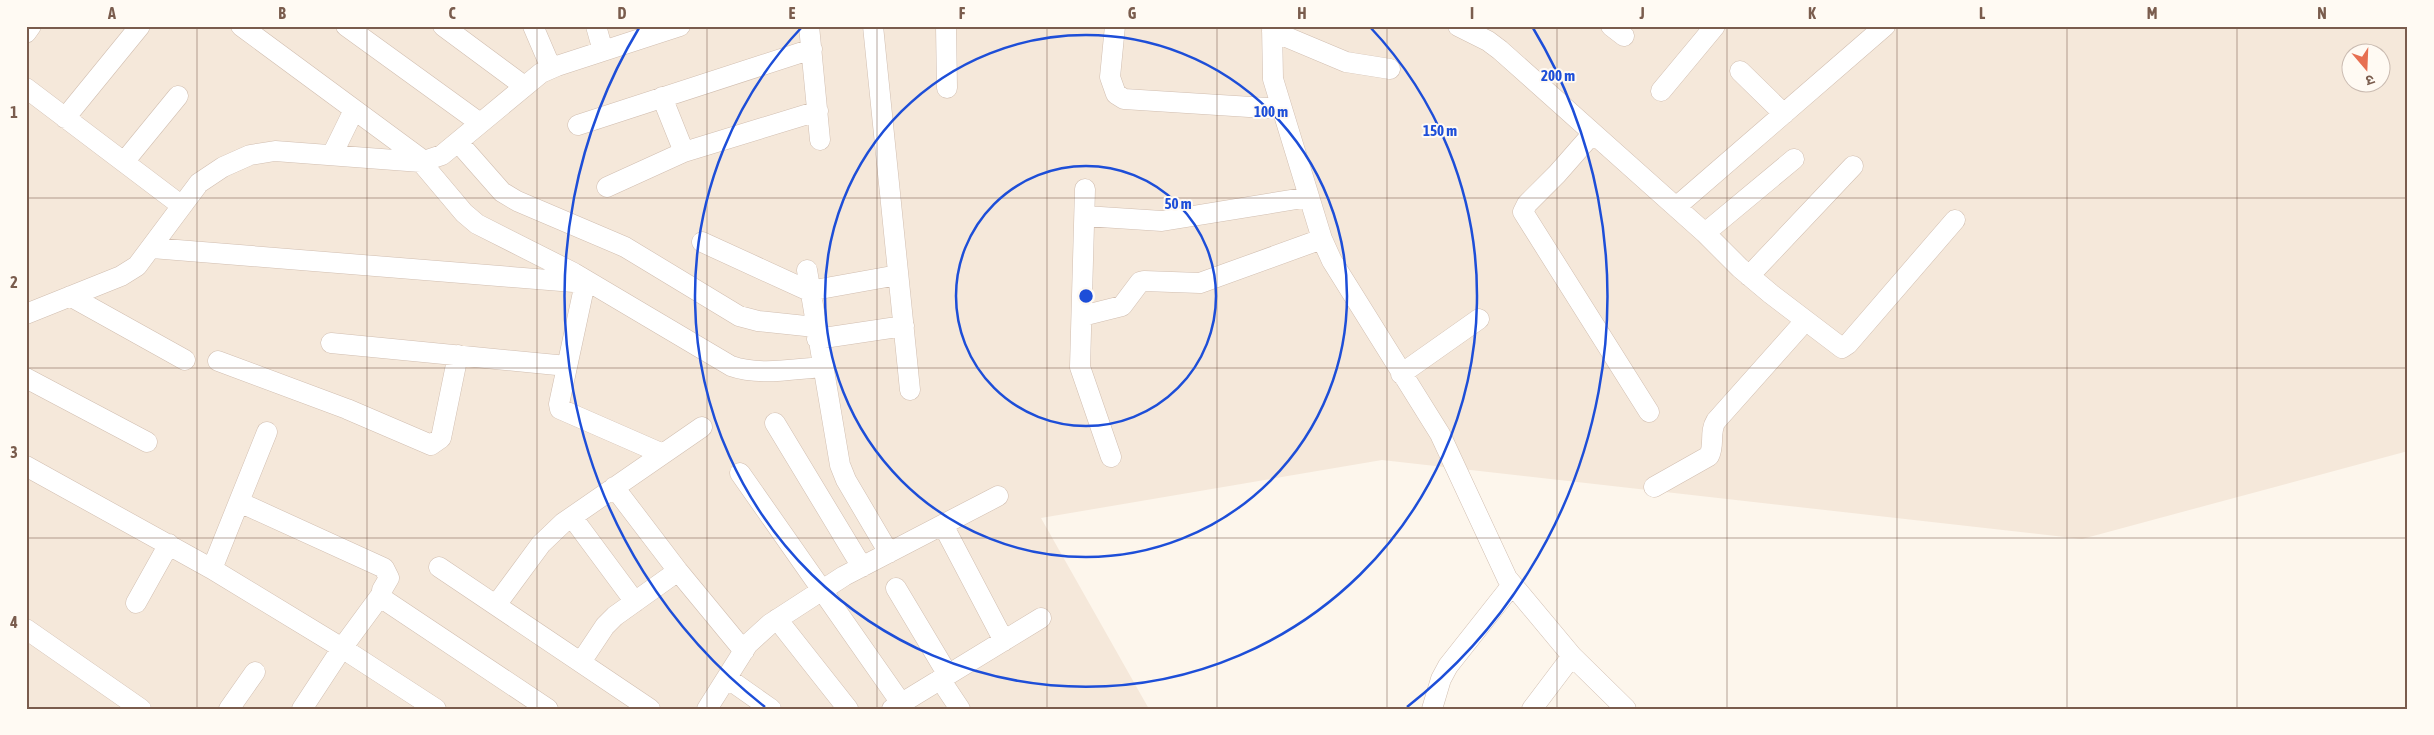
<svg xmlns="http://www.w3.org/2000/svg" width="2434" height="735" font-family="'Asap Condensed','Noto Sans Devanagari',sans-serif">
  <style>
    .residential { fill: #f5e8da; fill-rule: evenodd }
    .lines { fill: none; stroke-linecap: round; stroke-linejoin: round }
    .street-casing { stroke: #d1beb0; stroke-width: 21 }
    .street { stroke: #fff; stroke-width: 20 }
    .grid { fill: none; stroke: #7a5c4d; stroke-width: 1; stroke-opacity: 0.55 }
    .ring { fill: none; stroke: #1d4ed8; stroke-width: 2.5 }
    .centre { fill: #1d4ed8; stroke: #fffaf3; stroke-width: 2.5 }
    .ring-label { font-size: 15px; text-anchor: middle; font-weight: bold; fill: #1d4ed8; stroke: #fffaf3; stroke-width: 4; stroke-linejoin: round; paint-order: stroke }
    .neatline { fill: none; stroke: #7a5c4d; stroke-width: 2 }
    .grid-label { font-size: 16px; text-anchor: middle; font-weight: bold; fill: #7a5c4d }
  </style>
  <rect width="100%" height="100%" fill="#fdf6ec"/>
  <path class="residential" d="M 26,26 L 2408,26 L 2408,451 L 2082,539 L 1382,460 L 1041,518 L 1149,709 L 26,709 ZM 2352,52 L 2382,52 L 2382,82 L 2352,82 Z"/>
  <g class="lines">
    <defs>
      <path id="street" d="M 241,26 L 424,161
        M 346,26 L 480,123
        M 443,26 L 524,86
        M 533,26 L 551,68
        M 596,26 L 603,51
        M 809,26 L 820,140
        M 873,26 L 910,390
        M 946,26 L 947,88
        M 1115,26 L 1110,77 L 1116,94 L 1124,99 L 1282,109
        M 1272,26 L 1273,79 L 1322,239 L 1332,261 L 1440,434 L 1507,578 L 1572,656 L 1626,709
        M 1458,26 L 1488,41 L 1500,50 L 1705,233 L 1740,268 L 1771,294 L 1842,348 L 1848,344 L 1955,220
        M 1611,26 L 1624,36
        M 1272,31 L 1346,62 L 1390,69
        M 26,33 L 31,26
        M 1740,71 L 1784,114
        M 26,88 L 182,206
        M 1661,91 L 1715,26
        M 662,97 L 684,152
        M 65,118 L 140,26
        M 578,125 L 812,49
        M 1593,133 L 1557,174 L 1527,204 L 1523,212 L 1649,412
        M 458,142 L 502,192 L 517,201 L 625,247 L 739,316 L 758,321 L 815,327
        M 332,155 L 354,110
        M 124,162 L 178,96
        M 421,162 L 464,213 L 477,224 L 574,273 L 731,366 C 759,376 793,369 822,367
        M 607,187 L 684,152 L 818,111
        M 1085,189 L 1080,367 L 1111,457
        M 1676,207 L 1885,26
        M 1085,216 L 1162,221 L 1309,197
        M 1705,233 L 1794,159
        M 702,242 L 809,291 L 898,275
        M 152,248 L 586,283
        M 807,270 L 840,465 L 846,480 L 889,553
        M 1749,276 L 1853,166
        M 585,283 L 559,404 L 560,409 L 663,454
        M 70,296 L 185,360
        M 26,314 L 121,276 L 137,266 L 199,183 L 223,167 L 250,155 L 275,151 L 421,162 L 442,155 L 541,73 L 557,66 L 680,26
        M 1082,316 L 1122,306 L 1140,282 L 1144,281 L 1200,283 L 1322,239
        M 817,339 L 904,326
        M 331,343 L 567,366
        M 218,361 L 347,409 L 431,445 L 441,438 L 458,355
        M 1401,374 L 1479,319
        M 26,378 L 147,442
        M 775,423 L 862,567
        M 26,466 L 212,569 L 342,648 L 436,709
        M 740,473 L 901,703
        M 614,487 L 678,571 L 744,651
        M 1654,487 L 1709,456 C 1715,445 1709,432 1716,421 L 1805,321
        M 239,502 L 384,568 L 389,578 L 382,590 L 383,599 L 548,709
        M 572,517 L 635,602
        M 943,525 L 1004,641
        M 439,567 L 650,709
        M 212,569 L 267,432
        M 896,588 L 948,675
        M 136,603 L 169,544
        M 496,605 L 541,544 L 563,523 L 702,427
        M 777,619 L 848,709
        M 26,629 L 141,709
        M 581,662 L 605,626 L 615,616 L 678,571
        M 727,678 L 771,709
        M 940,679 L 960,709
        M 229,709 L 255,672
        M 302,709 L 342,648 L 381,595
        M 707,709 L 748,644 L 770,624 L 844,576 L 998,496
        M 892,709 L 1041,618
        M 1432,709 L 1441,679 L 1448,666 L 1512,585
        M 1532,709 L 1572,656"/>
    </defs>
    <use href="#street" class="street-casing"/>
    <use href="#street" class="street"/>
  </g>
  <path class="grid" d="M 197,26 L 197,709M 367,26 L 367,709M 537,26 L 537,709M 707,26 L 707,709M 877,26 L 877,709M 1047,26 L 1047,709M 1217,26 L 1217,709M 1387,26 L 1387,709M 1557,26 L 1557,709M 1727,26 L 1727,709M 1897,26 L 1897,709M 2067,26 L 2067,709M 2237,26 L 2237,709M 26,198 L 2408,198M 26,368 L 2408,368M 26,538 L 2408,538"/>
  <g class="ring">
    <circle cx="1086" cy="296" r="130"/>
    <circle cx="1086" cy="296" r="261"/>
    <path d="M1370 27A391 391 0 1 1 802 27"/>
    <path d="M765 707A521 521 0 0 1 639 28M1533 28A521 521 0 0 1 1407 707"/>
  </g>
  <circle cx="1086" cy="296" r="8" class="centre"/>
  <g class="ring-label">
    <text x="1558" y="81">200 m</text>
    <text x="1271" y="117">100 m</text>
    <text x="1440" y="136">150 m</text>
    <text x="1178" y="209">50 m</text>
  </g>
  <rect width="2434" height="735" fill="none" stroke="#fffaf3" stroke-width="55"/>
  <g transform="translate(2366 68) rotate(161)"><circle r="24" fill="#fffaf3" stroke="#cabbb1"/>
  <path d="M0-4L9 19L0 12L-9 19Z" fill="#e76f51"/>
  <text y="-8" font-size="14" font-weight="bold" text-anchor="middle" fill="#7a5c4d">उ</text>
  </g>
  <rect x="28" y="28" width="2378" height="680" class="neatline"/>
  <g class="grid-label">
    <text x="112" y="19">A</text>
    <text x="282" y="19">B</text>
    <text x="452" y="19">C</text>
    <text x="622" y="19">D</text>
    <text x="792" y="19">E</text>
    <text x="962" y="19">F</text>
    <text x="1132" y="19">G</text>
    <text x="1302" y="19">H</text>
    <text x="1472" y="19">I</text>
    <text x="1642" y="19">J</text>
    <text x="1812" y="19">K</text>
    <text x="1982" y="19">L</text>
    <text x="2152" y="19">M</text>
    <text x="2322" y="19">N</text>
    <text x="14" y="118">1</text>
    <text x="14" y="288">2</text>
    <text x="14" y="458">3</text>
    <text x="14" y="628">4</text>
  </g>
</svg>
